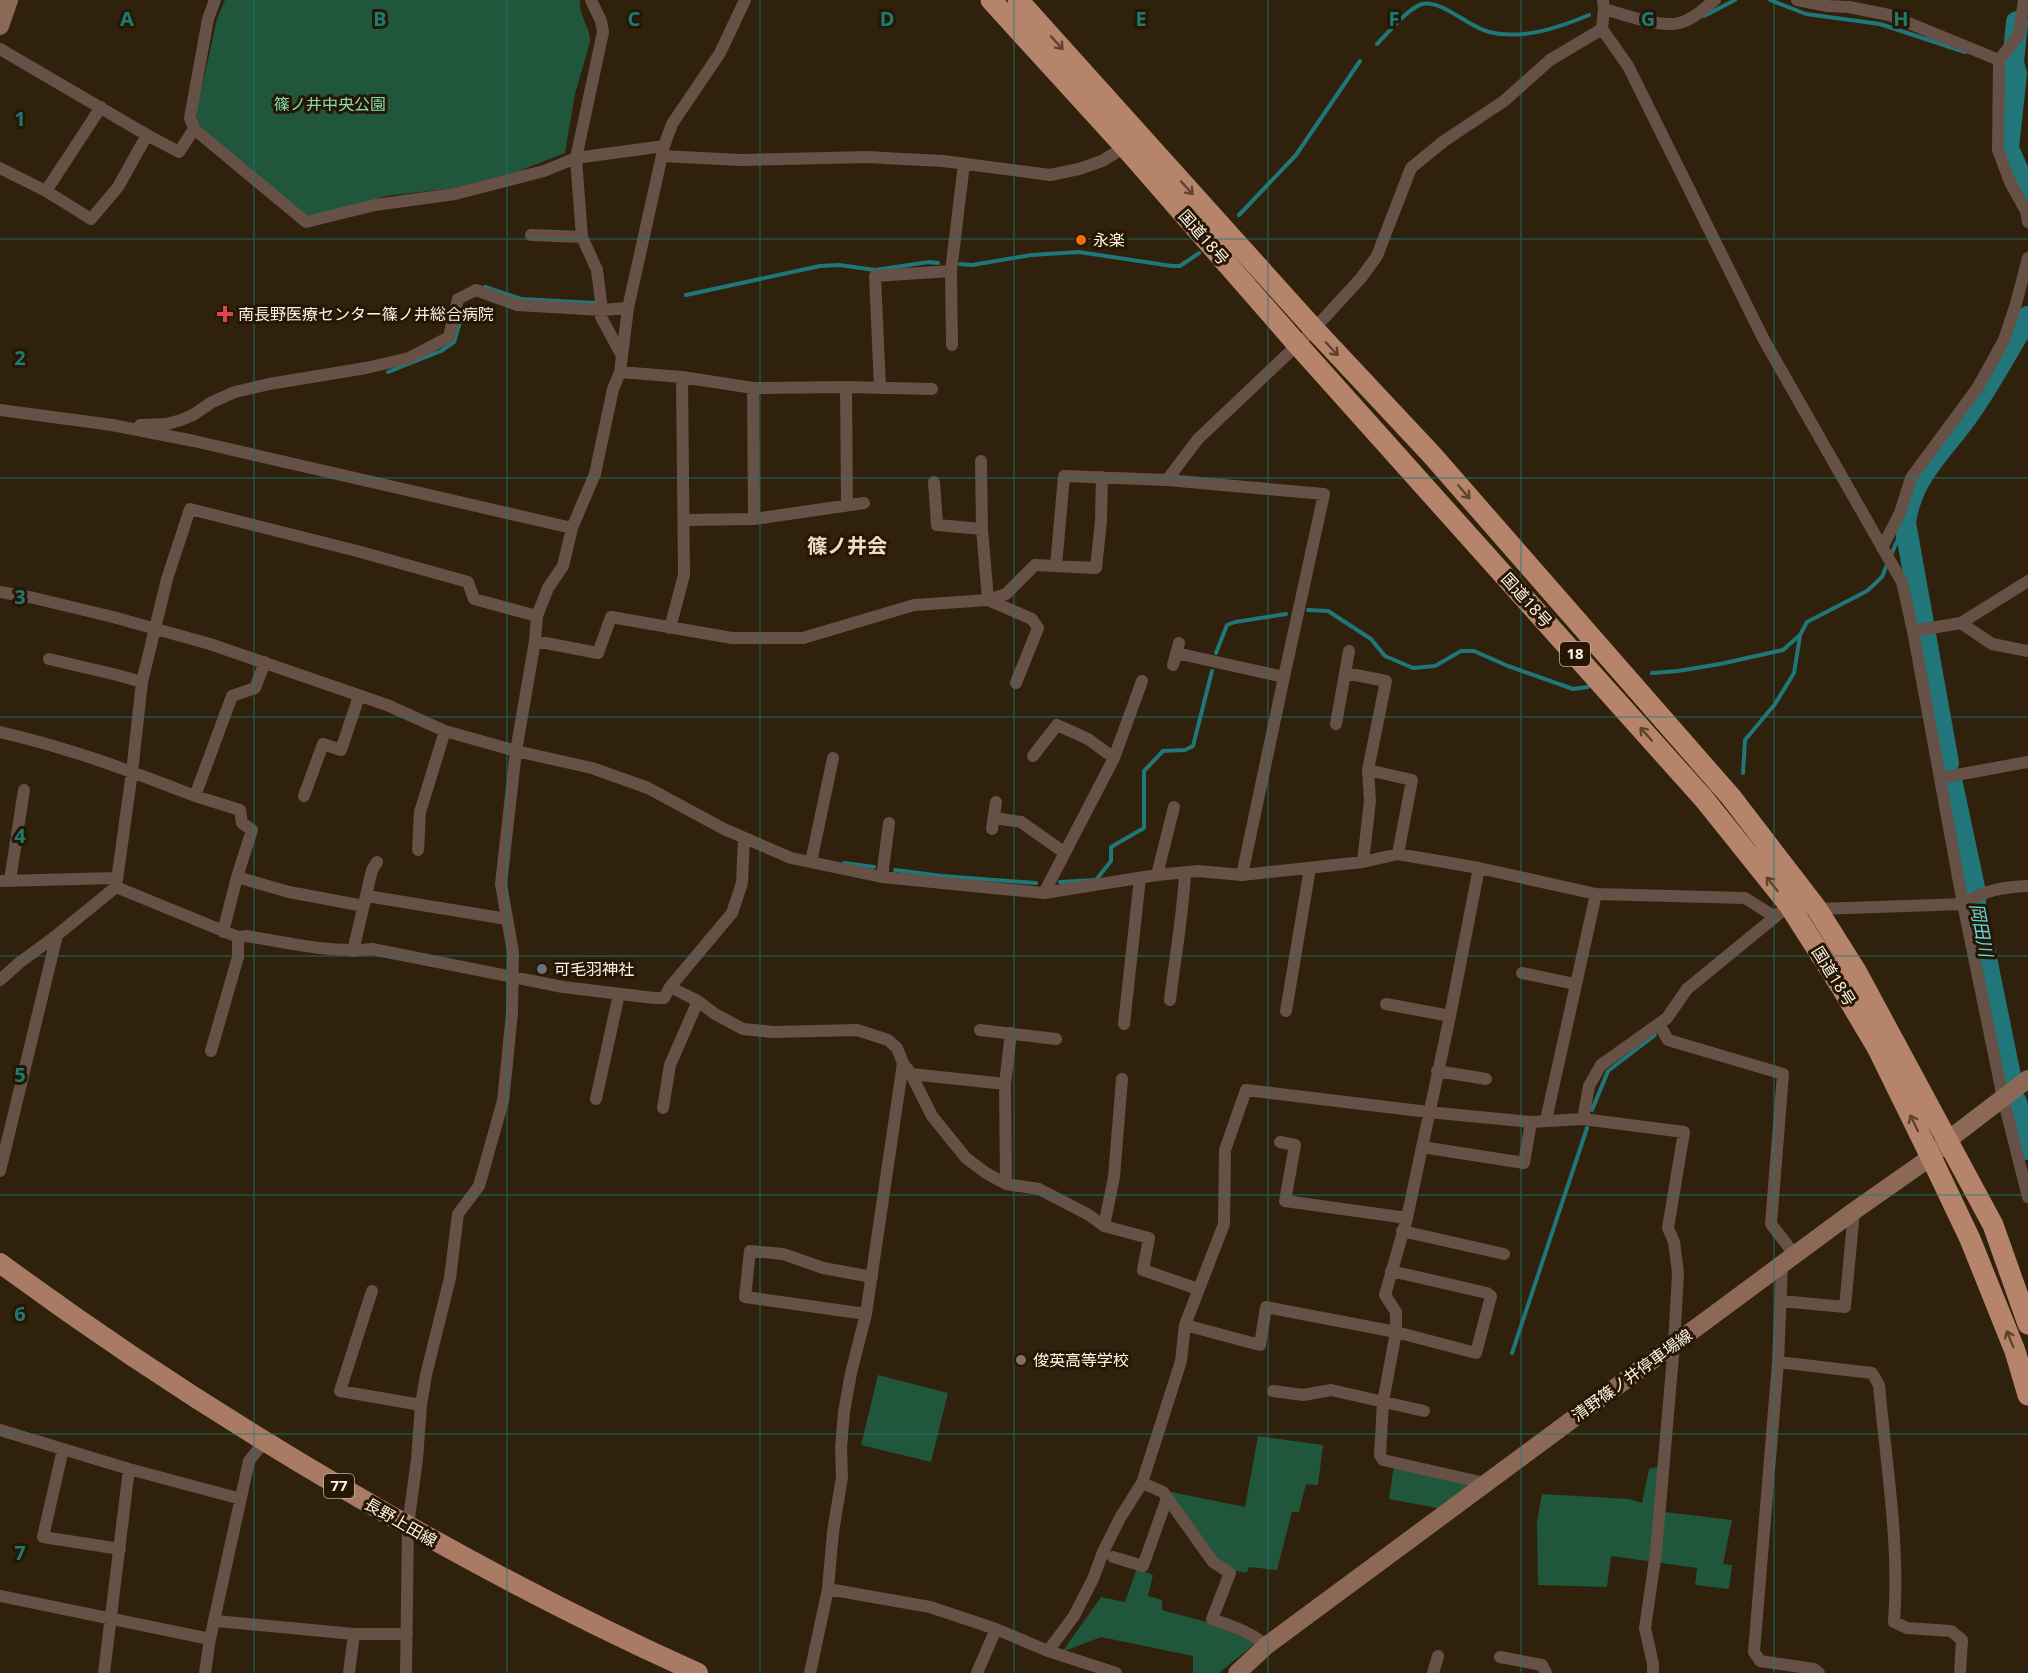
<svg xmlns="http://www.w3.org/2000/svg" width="2028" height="1673" font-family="'Noto Sans','Noto Sans JP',sans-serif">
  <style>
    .green { fill: #20563b }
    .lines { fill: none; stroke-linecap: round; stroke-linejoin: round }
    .stream { stroke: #207679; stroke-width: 4 }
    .river { stroke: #207679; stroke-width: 22 }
    .minor { stroke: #675045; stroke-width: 12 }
    .secondary { stroke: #8c6957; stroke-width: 18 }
    .primary { stroke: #a97b64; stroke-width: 20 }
    .trunk { stroke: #b6846a; stroke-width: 21 }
    .oneway { stroke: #5f432c }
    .grid { fill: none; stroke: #1b7c74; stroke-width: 1.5; stroke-opacity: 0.55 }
    .food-dot { fill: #e8710a; stroke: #251703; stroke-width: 2 }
    .health-dot { fill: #e0444e; stroke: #251703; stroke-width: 2 }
    .worship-dot { fill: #6b7280; stroke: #251703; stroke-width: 2 }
    .education-dot { fill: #8d6e63; stroke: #251703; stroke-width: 2 }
    .labels { text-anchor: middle; stroke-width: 6; stroke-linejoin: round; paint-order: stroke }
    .shield { fill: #251703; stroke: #bcb1a2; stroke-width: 1.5 }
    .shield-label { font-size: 15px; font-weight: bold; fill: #fdf3e6 }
    .park-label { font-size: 16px; fill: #86ddae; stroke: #251703 }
    .street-label { font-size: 16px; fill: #fdf3e6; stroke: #251703 }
    .poi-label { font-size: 16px; fill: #fdf3e6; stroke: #251703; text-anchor: start }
    .water-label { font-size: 18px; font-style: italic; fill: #60dade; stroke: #251703 }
    .quarter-label { font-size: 20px; font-weight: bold; fill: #f0ddc3; stroke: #251703 }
    .grid-label { font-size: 20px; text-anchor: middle; font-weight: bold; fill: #1b7c74; stroke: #251703; stroke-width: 6; stroke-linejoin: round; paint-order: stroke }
  </style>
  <rect width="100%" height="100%" fill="#2f210c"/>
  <path class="green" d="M 225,0 L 580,0 C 578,16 591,27 590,42 L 575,94 L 565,153 L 514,173 L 455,188 L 386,196 L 305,219 L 196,127 L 197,109 L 217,19 Z
    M 878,1375 L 948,1393 L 931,1462 L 861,1445 Z
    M 1258,1436 L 1323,1445 L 1318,1485 L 1306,1484 L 1299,1512 L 1292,1512 L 1277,1570 L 1249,1567 L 1247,1573 L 1232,1570 L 1215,1559 L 1166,1491 L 1245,1507 Z
    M 1394,1465 L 1474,1485 L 1442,1509 L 1389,1499 Z
    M 1661,1466 L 1657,1511 L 1732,1520 L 1723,1564 L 1732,1565 L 1729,1589 L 1695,1585 L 1697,1568 L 1611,1556 L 1607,1587 L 1538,1585 L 1537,1521 L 1542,1494 L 1629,1499 L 1642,1503 L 1649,1469 Z
    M 1137,1568 L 1153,1575 L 1148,1596 L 1162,1600 L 1162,1610 L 1210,1623 L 1256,1643 L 1219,1673 L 1193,1673 L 1193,1656 L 1101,1637 L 1062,1652 L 1101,1597 L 1125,1602 Z"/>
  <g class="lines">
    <path class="stream" d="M 1770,0 L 1806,14 L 1880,24 L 1965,52
      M 1704,16 L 1735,0
      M 1377,44 C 1388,33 1407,9 1422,4 C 1443,0 1468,27 1489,32 C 1523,40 1558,28 1589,15
      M 1239,215 L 1296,155 L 1360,61
      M 960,264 L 972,265 L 1031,255 L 1079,252 L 1172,266 L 1180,266 L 1199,253
      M 485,287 L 521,299 L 595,303
      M 686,295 L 820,266 L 839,265 L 875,270 L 929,262 L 938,263
      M 388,372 L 441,351 L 454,342 L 462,315
      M 1891,555 L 1905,523
      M 1308,610 L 1328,611 L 1371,639 L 1385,656 L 1413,668 L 1435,666 L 1461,651 L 1474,651 L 1508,666 L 1573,689 L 1588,687
      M 1216,653 L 1227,625 L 1235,622 L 1286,614
      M 1652,673 L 1678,671 L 1720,664 L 1783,650 L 1800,635 L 1807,622 L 1867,591 L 1882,577 L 1888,562
      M 1743,773 L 1745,740 L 1775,704 L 1794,673 L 1800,636
      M 844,863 L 874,867
      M 895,870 L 942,876 L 1036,883
      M 1060,882 L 1096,880 L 1111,861 L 1111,847 L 1144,828 L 1144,771 L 1163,751 L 1185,750 L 1193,746 L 1212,671
      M 1592,1110 L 1608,1071 L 1655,1035
      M 1512,1353 L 1587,1128"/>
    <path class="river" d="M 2017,22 L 2013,63 L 2016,74 L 2008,148 L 2028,195
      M 1948,763 L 1905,523 C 1911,475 1945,449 1970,412 C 1991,382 2009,348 2028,317
      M 1952,784 L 1975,892 L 1975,904 L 2010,1076
      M 2016,1102 L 2028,1149"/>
    <path class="minor" d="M 215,0 L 208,19 L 190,118 L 194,129 L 306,222 L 375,205 L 455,194 L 544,171 L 576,158 L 664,146
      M 591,0 L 601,21 L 603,32 L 576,158 L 582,237 L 597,270 L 602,310 L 601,317 L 621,354
      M 1603,0 L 1604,9 L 1602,29 L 1628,66 L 1764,340 L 1902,582 L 1913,631 L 1963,904 L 2003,1098 L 2028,1197
      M 1797,0 L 1828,6 L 1849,7 L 1889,15 L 1999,60
      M 2024,0 L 2019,35 L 1999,60 L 1998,150 L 2010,182 L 2026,211 L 2028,222
      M 1604,9 C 1624,14 1659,28 1679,23 C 1693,20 1704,8 1715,0
      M 0,49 L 147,135 L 179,152 L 194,129
      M 662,156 L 741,160 L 868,157 L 902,159 L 943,161 L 1050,175 L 1079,169 L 1102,161 L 1130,144
      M 0,168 L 46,191 L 91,219 L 118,187 L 147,135
      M 46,191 L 101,107
      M 531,235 L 582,237
      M 952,345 L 951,271 L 964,164
      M 620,372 L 682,377 L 753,388 L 846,387 L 932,389
      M 846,387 L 847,505
      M 753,388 L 754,519
      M 880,388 L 875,276 L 951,271
      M 0,410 L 112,425 L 194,441 L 572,528
      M 140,425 L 167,424 L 181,420 L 193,415 L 212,402 L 235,392 L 269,384 L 366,368 L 409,358 L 449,337 L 458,299 L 476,290 L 517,305 L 602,310 L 628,308
      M 981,461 L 982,529 L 988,600 L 1032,619 L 1038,628 L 1016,683
      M 1167,480 L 1198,439 L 1314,329 L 1361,278 L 1377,256 L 1411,168 L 1444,141 L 1504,101 L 1550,60 L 1602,29
      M 934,482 L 937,525 L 982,529
      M 684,520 L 754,519 L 864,503
      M 1882,548 L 1900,513 L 1911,478 L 1978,387 L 2004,340 L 2016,304 L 2028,258
      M 1056,566 L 1064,476 L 1167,480 L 1324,494 L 1284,677 L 1242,875
      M 0,592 L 34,598 L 113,617 L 210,644 L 387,705 L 445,731 L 516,751 L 535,641 L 537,616 L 548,588 L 563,566 L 572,528 L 595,474 L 613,389 L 620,372 L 628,308 L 664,146 L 672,124 L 720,53 L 745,0
      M 1961,623 L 1992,644 L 2028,651
      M 670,628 L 684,575 L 682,377
      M 1913,631 L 1961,623 L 2028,581
      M 535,641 L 598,653 L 611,617 L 732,638 L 803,638 L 914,605 L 988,600 L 1006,594 L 1035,565 L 1096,568 L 1101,521 L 1102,477
      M 1176,653 L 1284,677
      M 49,659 L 117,675 L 142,682
      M 1173,665 L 1179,643
      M 1345,673 L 1386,681 L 1368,770 L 1370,801 L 1363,862
      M 1336,724 L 1349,651
      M 0,732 C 67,747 131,771 195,796
      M 1033,756 L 1057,725 L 1088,739 L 1114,758
      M 1368,770 L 1412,780 L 1398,854
      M 1940,778 L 2028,762
      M 304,796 L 323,744 L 341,750 L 359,696
      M 994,818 L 1021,822 L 1065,853
      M 992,829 L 996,802
      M 418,850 L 420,812 L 445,731
      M 811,862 L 833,758
      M 1479,868 L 1450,1016 L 1407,1218 L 1385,1295 L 1396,1312 L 1396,1332 L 1383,1402 L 1380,1455 L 1383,1460 L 1485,1483
      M 1157,875 L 1174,807
      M 237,877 L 289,892 L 364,906
      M 882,877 L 889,823
      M 10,880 L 24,790
      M 0,881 L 116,878
      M 116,887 L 132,772 L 142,682 L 167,579 L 190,509 L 357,551 L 468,582 L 474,599 L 537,616
      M 116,887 L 238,937 L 247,936 C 288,943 330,953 372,949 L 563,987 L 654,998 L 664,998 L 670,987 L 732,913 L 742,883 L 744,838
      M 1044,893 L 1114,758 L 1142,681
      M 367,896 L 507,919
      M 1817,909 L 1963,904 C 1985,890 2003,887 2028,886
      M 223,932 L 237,877 L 252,830 L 242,823 L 240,810 L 195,796 L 232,696 L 255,688 L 265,662
      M 353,951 L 372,870 L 377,862
      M 1522,973 L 1575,984
      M 0,980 L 19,963 L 57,935 L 116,887
      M 670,987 L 698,1001 L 715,1014 L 743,1029 L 773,1032 L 857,1030 L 888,1040 L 897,1048 L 903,1063 L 911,1074 L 932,1116 L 966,1158 L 986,1173 L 1006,1184 L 1039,1189 L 1089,1215 L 1104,1226 L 1149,1238 L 1143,1270 L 1198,1289
      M 1170,1000 C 1175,957 1183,916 1185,873
      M 1386,1004 L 1450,1016
      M 1286,1011 L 1310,868
      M 1124,1024 L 1140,878
      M 1659,1024 L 1668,1040 L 1783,1074 L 1771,1224 L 1795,1255
      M 980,1030 L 1056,1039
      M 211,1051 L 238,957 L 238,937
      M 1437,1071 L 1486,1079
      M 911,1074 L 1005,1084 L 1006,1184
      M 1005,1084 L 1011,1033
      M 596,1099 L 619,994
      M 663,1108 L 670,1065 L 698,1001
      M 1583,1119 L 1684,1132 L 1668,1228 L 1674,1242 L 1678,1273 L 1674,1345 L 1656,1552 L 1645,1628 L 1653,1664 L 1653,1673
      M 1546,1120 L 1596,894
      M 1280,1142 L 1295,1145 L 1285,1201 L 1407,1218
      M 1422,1147 L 1524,1163 L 1531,1122
      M 0,1171 L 57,935
      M 1104,1226 L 1114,1177 L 1122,1079
      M 1402,1231 L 1504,1254
      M 1782,1264 L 1778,1362 L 1754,1652 L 1760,1661 L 1814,1669 L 1819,1673
      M 372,1291 L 340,1391 L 421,1405
      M 1781,1301 L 1845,1307 L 1854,1211
      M 866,1314 L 745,1297 L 750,1251 L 783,1254 L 823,1268 L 872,1277
      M 1185,1325 L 1260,1345 L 1266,1307 L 1396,1332 L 1476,1353 L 1491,1296 L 1487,1293 L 1391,1271
      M 1778,1362 L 1872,1373 L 1879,1385 C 1886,1464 1900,1543 1894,1622 L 1907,1628 L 1951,1631 L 1962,1640 L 1960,1673
      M 1273,1391 L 1303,1395 L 1331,1390 L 1424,1411
      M 0,1430 L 129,1469 L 241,1499
      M 63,1449 L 43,1537 L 120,1549
      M 1142,1483 L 1163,1492 L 1213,1562 L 1230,1573 L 1212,1619 C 1231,1626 1252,1632 1266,1646
      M 1113,1557 L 1143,1566 L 1167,1498
      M 828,1589 L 930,1607 L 996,1629 L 1048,1651 L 1116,1673
      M 0,1596 L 210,1639
      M 216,1621 L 354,1634 L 407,1634
      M 1048,1651 L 1074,1616 L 1093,1579 L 1103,1552 L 1120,1518 L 1142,1483 L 1181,1361 L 1185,1325 L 1224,1224 L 1225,1150 L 1246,1090 L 1428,1112 L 1531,1122 L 1583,1119 L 1589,1086 L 1601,1065 L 1667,1018 L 1687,989 L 1775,917
      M 1500,1657 L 1542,1665 L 1546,1673
      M 104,1673 L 129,1469
      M 205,1673 L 210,1639 L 249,1461 L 264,1442
      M 349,1673 L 354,1634
      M 406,1673 L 408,1526 L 417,1459 L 421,1405 L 426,1375 L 450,1278 L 458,1214 L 479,1186 L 503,1101 L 507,1063 L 512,1012 L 513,952 L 501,884 L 516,751 L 592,768 L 648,788 L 724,829 L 791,858 L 882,877 L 1044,893 L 1157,875 L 1198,871 L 1242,875 L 1363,862 L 1398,854 L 1479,868 L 1596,894 L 1745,898 L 1775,917 L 1789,905
      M 810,1673 L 828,1589 L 833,1532 L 842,1477 L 841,1448 L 844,1412 L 851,1373 L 866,1314 L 903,1063
      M 977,1673 L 996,1629
      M 1433,1673 L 1438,1656"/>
    <path class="secondary" d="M 0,26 L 9,0
      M 1237,1673 L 1266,1646 L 1854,1211 L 1931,1157 L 1948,1140 L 2028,1079"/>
    <path class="primary" d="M 0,1263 C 110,1344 223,1418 341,1487 C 457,1555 575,1618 698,1673"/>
    <path class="trunk" d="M 991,0 L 1125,147 L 1297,344 L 1704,799 L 1789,905 L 1840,985 L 1878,1049 L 1931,1157 L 1970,1239 L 2015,1351 L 2028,1395
      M 1018,0 L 1314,329 L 1432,455 L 1731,797 L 1817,909 L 1856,971 L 1993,1225 L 2028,1324"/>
  </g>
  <defs><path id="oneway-shaft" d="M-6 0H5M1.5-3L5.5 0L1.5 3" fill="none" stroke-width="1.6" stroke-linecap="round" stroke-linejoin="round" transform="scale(1.5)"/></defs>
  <g class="oneway">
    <use href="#oneway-shaft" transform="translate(1057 43) rotate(48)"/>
    <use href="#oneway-shaft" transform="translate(1187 188) rotate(48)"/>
    <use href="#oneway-shaft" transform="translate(1332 349) rotate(47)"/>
    <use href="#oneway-shaft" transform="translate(1464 492) rotate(49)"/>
    <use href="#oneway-shaft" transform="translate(1646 734) rotate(-132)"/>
    <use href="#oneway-shaft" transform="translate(1772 884) rotate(-129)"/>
    <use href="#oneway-shaft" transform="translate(1914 1123) rotate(-116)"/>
    <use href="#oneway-shaft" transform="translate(2010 1339) rotate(-112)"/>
  </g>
  <path class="grid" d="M 254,0 L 254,1673M 507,0 L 507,1673M 760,0 L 760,1673M 1014,0 L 1014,1673M 1268,0 L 1268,1673M 1521,0 L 1521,1673M 1774,0 L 1774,1673M 0,239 L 2028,239M 0,478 L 2028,478M 0,717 L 2028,717M 0,956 L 2028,956M 0,1195 L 2028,1195M 0,1434 L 2028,1434"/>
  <circle class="food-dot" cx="1081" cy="240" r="6"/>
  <path class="health-dot" d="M222 305h6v6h6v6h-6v6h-6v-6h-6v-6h6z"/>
  <circle class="worship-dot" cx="542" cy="969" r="6"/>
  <circle class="education-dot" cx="1021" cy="1360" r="6"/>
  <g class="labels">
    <g class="shield">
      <rect x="1560" y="642" width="30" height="24" rx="4.5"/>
      <rect x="324" y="1474" width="30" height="24" rx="4.5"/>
    </g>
    <g class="shield-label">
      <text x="1575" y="659">18</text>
      <text x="339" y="1491">77</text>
    </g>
    <g class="park-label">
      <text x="330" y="110">篠ノ井中央公園</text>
    </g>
    <g class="street-label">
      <text transform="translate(1204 237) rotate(49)" y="6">国道18号</text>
      <text transform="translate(1527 600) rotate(48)" y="6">国道18号</text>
      <text transform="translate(1834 976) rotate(58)" y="6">国道18号</text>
      <text transform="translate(1632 1375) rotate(-36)" y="6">清野篠ノ井停車場線</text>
      <text transform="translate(401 1522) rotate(30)" y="6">長野上田線</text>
    </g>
    <g class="poi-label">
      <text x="1093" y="246">永楽</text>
      <text x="238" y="320">南長野医療センター篠ノ井総合病院</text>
      <text x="554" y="975">可毛羽神社</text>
      <text x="1033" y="1366">俊英高等学校</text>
    </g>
    <g class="water-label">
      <text transform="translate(1981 930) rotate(79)" y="6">岡田川</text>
    </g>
    <g class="quarter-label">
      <text x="847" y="553">篠ノ井会</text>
    </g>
  </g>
  <g class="grid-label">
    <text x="127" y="26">A</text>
    <text x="380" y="26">B</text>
    <text x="634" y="26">C</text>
    <text x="887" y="26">D</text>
    <text x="1141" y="26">E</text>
    <text x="1394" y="26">F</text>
    <text x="1648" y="26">G</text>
    <text x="1901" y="26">H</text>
    <text x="20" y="126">1</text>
    <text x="20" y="365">2</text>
    <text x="20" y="604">3</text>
    <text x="20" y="843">4</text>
    <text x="20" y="1082">5</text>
    <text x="20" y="1321">6</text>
    <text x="20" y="1560">7</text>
  </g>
</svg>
